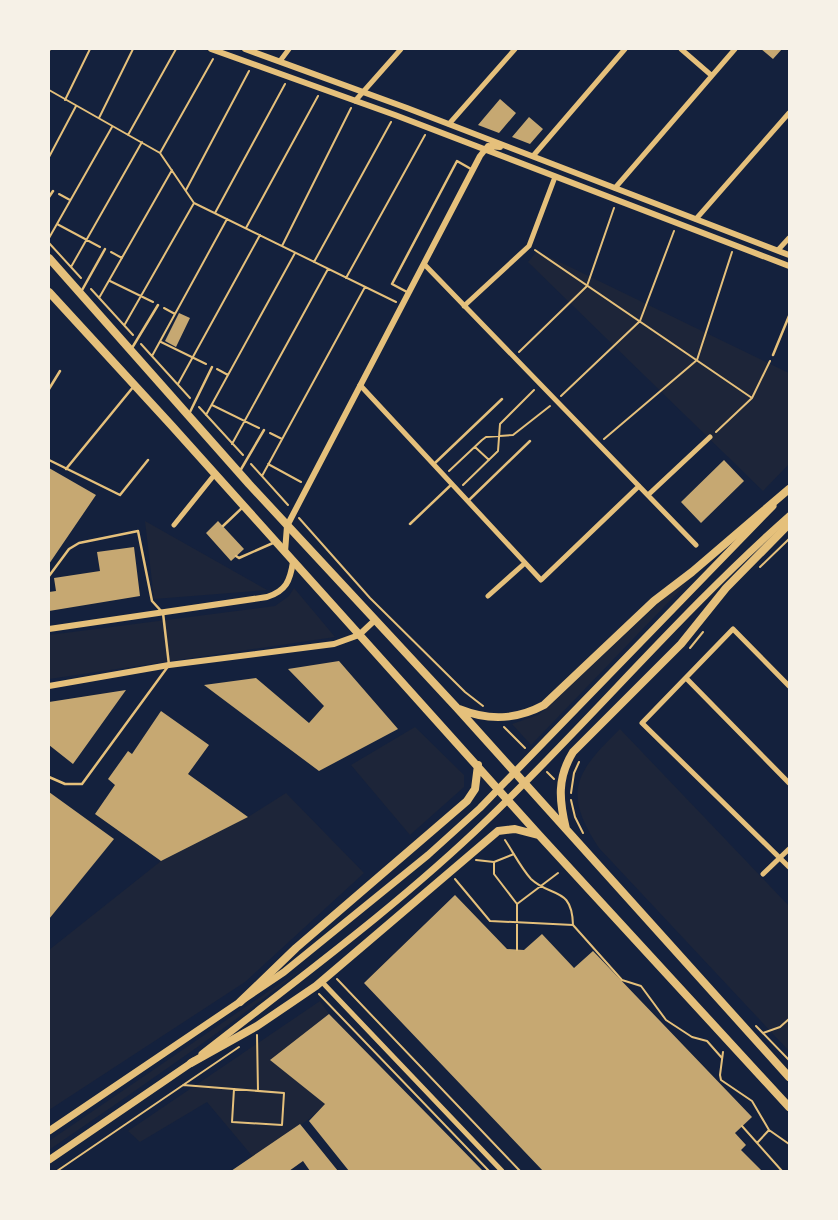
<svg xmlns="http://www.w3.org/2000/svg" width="838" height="1220" font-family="Inter,sans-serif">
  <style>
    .green { fill: #1d2539 }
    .building { fill: #c6a872 }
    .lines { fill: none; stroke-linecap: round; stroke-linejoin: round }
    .path { stroke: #e5c07b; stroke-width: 2 }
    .service { stroke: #e5c07b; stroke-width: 2.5 }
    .minor { stroke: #e5c07b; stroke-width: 5 }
    .tertiary { stroke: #e5c07b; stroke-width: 6 }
    .secondary { stroke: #e5c07b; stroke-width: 7 }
    .primary { stroke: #e5c07b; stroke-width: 8 }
  </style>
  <rect width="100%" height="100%" fill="#14213d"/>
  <path class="green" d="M 537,251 L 789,373 L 789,464 L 763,491 L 528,262 Z
    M 145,521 L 267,590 L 154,599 Z
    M 687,583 L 531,745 L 512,724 L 538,715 L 548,707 L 660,602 L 678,587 Z
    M 294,588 L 335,637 L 49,679 L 49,635 L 275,606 L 289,596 Z
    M 415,727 L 464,775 L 464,787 L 410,835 L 351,765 Z
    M 620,729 L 789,906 L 789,1051 L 599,848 C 562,792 575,773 620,729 Z
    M 286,793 L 364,873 L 245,982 L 49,1110 L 49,950 L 161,861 L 248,817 Z
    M 307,965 C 224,1031 136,1090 49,1150 L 49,1141 Z
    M 320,1001 L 329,1014 L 270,1060 L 325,1104 C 305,1126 277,1140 253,1157 L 207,1102 L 140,1142 L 128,1131 Z"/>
  <path class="building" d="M 761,49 L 782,49 L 773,59 Z
    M 500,99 L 516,113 L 499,133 L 478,125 Z
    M 529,117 L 543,129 L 530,144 L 512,137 Z
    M 179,313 L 190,318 L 176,347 L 165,341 Z
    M 724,460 L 744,481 L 701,523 L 681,502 Z
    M 49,468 L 96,495 L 49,564 Z
    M 218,521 L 244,549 L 231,561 L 206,533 Z
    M 134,547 L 140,596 L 49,611 L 49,592 L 56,591 L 54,578 L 100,571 L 97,552 Z
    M 339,661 L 398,729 L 319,771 L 204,685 L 256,678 L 309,723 L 324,706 L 288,669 Z
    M 126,690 L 73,764 L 49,745 L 49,702 Z
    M 161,711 L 209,745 L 188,774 L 248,817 L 161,861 L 95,814 L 115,785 L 108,779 L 128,751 L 132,754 Z
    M 49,792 L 114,839 L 49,919 Z
    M 455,895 L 507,949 L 524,950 L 542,934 L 574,968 L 593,951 L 752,1117 L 735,1133 L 746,1145 L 741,1150 L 762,1171 L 543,1171 L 364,983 Z
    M 329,1014 L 483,1171 L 349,1171 L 309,1121 L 325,1104 L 270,1060 Z
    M 300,1124 L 338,1171 L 310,1171 L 303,1161 L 289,1171 L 231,1171 Z"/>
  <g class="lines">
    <path class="path" d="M 49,51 L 50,49
      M 49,90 L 160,153 L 194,203 L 396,302
      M 65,100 L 90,49
      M 99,118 L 133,49
      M 128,135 L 176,49
      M 160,153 L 213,59
      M 49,157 L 76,106
      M 186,190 L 249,71
      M 59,194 L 70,200
      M 215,213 L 285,84
      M 57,224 L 100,247
      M 246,228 L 318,96
      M 49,238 L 112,127
      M 49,243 L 81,278
      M 282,246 L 351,108
      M 535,250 L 752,398
      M 111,252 L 122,258
      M 314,262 L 391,122
      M 71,267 L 142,142
      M 346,278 L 425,135
      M 110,281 L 153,302
      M 91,289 L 133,335
      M 99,298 L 172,170
      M 164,308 L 175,314
      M 125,324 L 194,203
      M 161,342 L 206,364
      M 141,344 L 190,398
      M 519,352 L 587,286 L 614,208
      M 152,356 L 227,219
      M 217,369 L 228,375
      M 178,384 L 260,235
      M 561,396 L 640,321 L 674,231
      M 212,405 L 259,428
      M 199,407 L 243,455
      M 206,415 L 295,253
      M 716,432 L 752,398 L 770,361
      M 270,433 L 282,439
      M 604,439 L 697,360 L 732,252
      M 232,444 L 328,269
      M 475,447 L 489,460
      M 251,464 L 288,505
      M 268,464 L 301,482
      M 449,471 L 482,440 L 486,437 L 513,435 L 550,406
      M 262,476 L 365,287
      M 463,485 L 498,451 L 500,424 L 534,390
      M 299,518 L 370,598 L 465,692 L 483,706
      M 760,567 L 789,539
      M 690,648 L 703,632
      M 504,727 L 525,748
      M 547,772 L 554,779
      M 571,793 L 574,773 L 579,762
      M 571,800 L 575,817 L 583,833
      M 505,840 C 513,852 521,868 531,879 C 551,898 572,886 573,925
      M 476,860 L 494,862 L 494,874 L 517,904
      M 494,862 L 514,854
      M 455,879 L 490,921 L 573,925 L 622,980 L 641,986 L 666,1020 L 692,1037 L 707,1041 L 722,1058
      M 517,950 L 517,904 L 558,873
      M 337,979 L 520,1171
      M 319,994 L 489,1171
      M 756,1026 L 789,1060
      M 763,1033 L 780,1027 L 789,1019
      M 257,1035 L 258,1091
      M 723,1052 L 720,1075 L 721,1080 L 752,1101 L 769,1130 L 789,1144
      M 183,1085 L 284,1093 L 282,1125 L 232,1122 L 234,1089
      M 742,1126 L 782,1171
      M 757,1143 L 769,1130
      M 57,1171 L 239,1047"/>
    <path class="service" d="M 49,197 L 53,191
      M 81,292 L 105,249
      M 407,292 L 392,284 L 457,161 L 471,169
      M 132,348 L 158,305
      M 773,355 L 789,316
      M 49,389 L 60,371
      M 189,414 L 212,367
      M 49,460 L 120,495 L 148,460
      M 435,463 L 502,399
      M 66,469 L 134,386
      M 240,471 L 264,430
      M 468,501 L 530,441
      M 410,524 L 452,484
      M 223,526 L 243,507
      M 236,556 L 239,558 L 273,543
      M 49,576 L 69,549 L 79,543 L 138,531 L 152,601 L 163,613 L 169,665 L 82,784 L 65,784 L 49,777"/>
    <path class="minor" d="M 681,49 L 711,75
      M 280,61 L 289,49
      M 355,101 L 401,49
      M 449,124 L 515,49
      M 533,156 L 625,49
      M 615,188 L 735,49
      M 696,219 L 789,113
      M 778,250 L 789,238
      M 424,264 L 696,545
      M 464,306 L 529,246 L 555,177
      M 360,385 L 541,580 L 639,486
      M 648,495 L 710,437
      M 174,525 L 215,474
      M 488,596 L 525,563
      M 686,678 L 789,783
      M 789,686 L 733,629 L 642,723 L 789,867
      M 763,874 L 789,849
      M 322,982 L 502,1171"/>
    <path class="tertiary" d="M 211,49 L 395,115 L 789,266
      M 245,49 L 407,108 L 789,255
      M 285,552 L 287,526 L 480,156 L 488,146 L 500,147
      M 49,629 L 267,597 C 286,591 290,581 293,562
      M 49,686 L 169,665 L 334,644 L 359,635 L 375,620"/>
    <path class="secondary" d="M 202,1054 C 299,978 399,905 487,820 C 590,721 682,611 789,516
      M 49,1131 L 284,972 L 428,855 L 480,808 L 773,506
      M 49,1160 L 194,1061"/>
    <path class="primary" d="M 49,258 L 249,484 L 457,708 L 789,1077
      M 49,292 L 172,426 L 539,835 L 789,1107
      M 459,709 C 489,721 516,720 544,705 L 654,601 L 692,572 L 789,489
      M 566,829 C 559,800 557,778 573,752 L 681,644 L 726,588 L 789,524
      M 240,1002 L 296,948 L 467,801 L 475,789 L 478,765
      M 191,1063 L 257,1026 L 316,986 L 498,831 L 515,829 L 538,835"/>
  </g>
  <rect width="838" height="1220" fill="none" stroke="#f6f1e7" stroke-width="100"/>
</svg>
